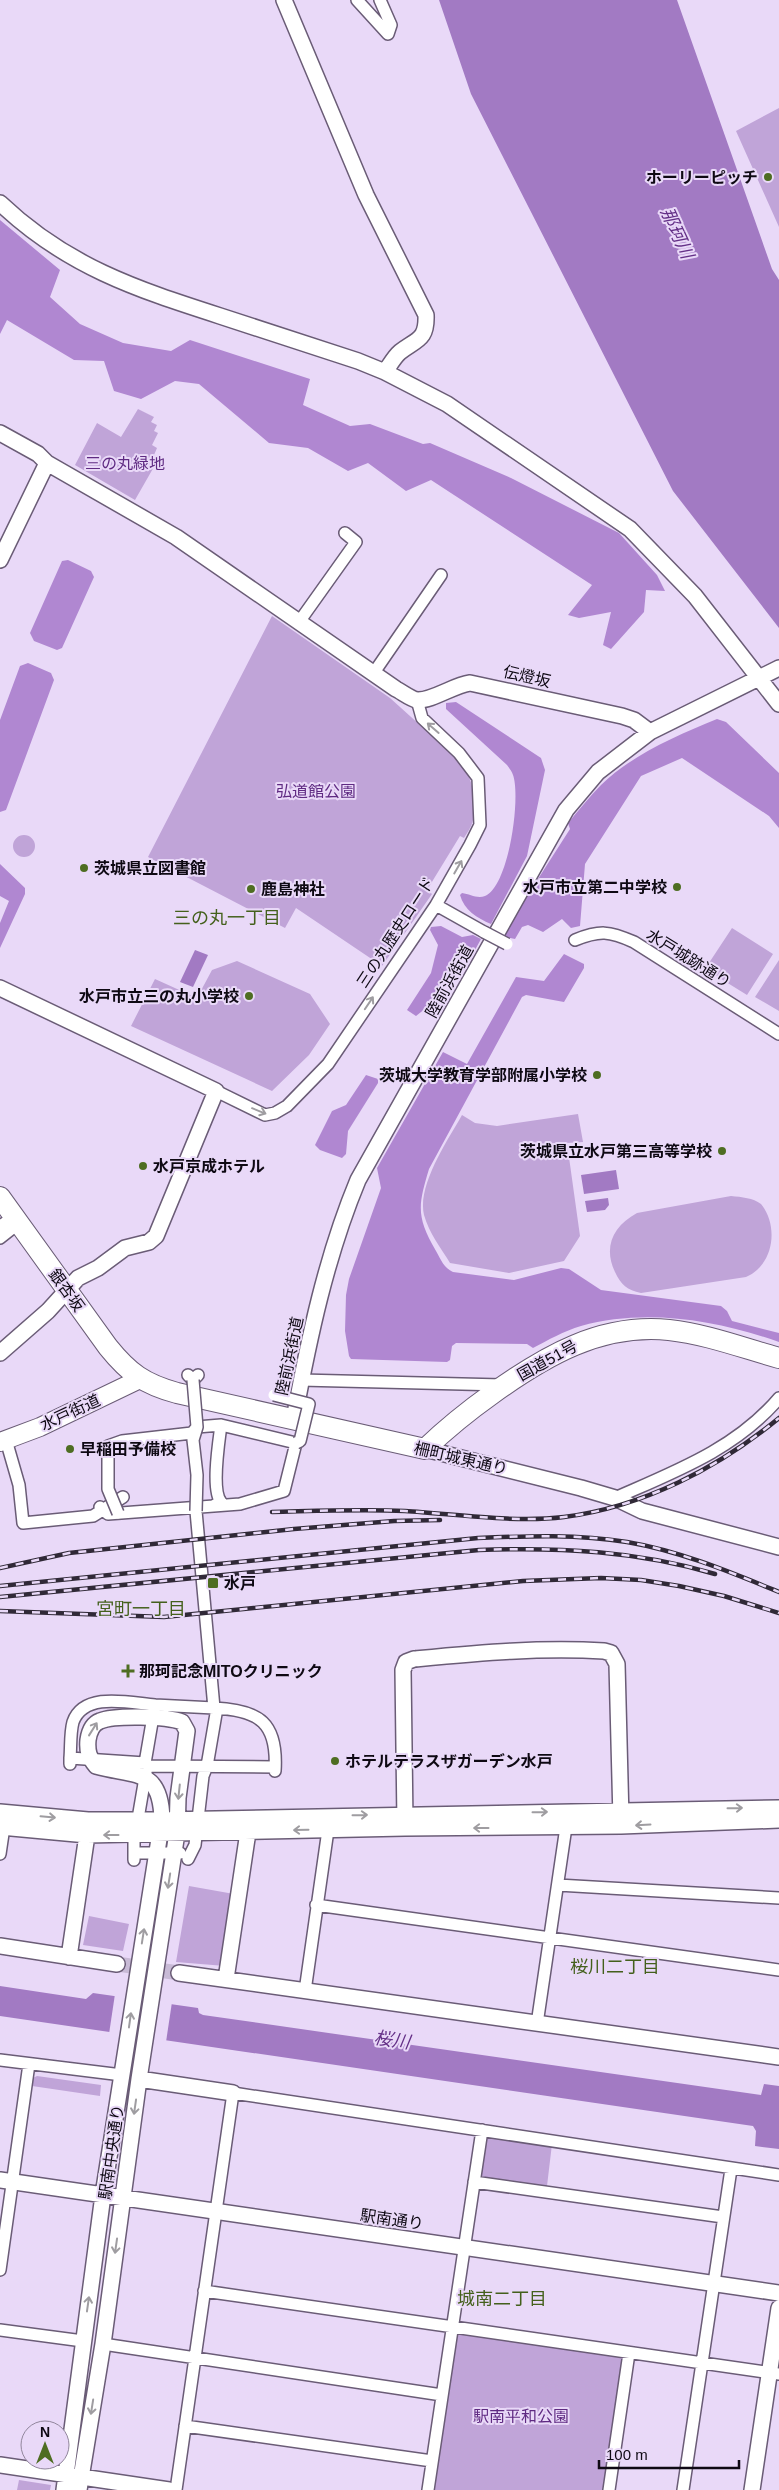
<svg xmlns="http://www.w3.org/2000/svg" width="779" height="2490" font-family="Helvetica,'Noto Sans JP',sans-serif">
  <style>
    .green { fill: #c0a4d8 }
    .forest { fill: #b087d1 }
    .water { fill: #a27ac3 }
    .pier { fill: #e9d9f8 }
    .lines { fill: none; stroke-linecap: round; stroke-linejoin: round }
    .secondary-tunnel { stroke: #c8bad6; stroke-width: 15; stroke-dasharray: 15 8; stroke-linecap: butt }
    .street-casing { stroke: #6a5c76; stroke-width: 14 }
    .secondary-casing { stroke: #6a5c76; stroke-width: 18 }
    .primary-casing { stroke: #6a5c76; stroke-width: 20 }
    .highway-casing { stroke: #6a5c76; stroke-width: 22 }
    .street { stroke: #fff; stroke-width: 11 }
    .secondary { stroke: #fff; stroke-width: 15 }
    .primary { stroke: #fff; stroke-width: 18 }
    .highway { stroke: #fff; stroke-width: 20 }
    .rail-casing { stroke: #302937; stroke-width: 4.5 }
    .rail { stroke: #e9d9f8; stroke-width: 2.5; stroke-dasharray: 8; stroke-linecap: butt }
    .street-bridge-casing { stroke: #6a5c76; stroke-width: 14; stroke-linecap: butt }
    .street-bridge { stroke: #fff; stroke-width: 11 }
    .oneway { stroke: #9f9da1 }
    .poi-dot { fill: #4e6d22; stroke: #e9d9f8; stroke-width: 2 }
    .labels { text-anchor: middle; stroke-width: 4; stroke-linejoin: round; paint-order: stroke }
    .poi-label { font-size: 16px; font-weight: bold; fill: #0e0913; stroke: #e9d9f8; text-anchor: start }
    .park-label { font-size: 16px; fill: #5f2a82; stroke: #e9d9f8 }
    .street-label { font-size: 16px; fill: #0e0913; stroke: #e9d9f8 }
    .water-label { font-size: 18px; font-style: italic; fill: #643087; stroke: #e9d9f8 }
    .neighbourhood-label { font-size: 18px; fill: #44601c; stroke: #e9d9f8 }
  </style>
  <rect width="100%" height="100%" fill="#e9d9f8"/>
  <path class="green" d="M 779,108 L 779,227 L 736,131 Z
    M 138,409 L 154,417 L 151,422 L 157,425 L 154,431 L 158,433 L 152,445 L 157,448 L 154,455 L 159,458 L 135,500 L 75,465 L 97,423 L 121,437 Z
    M 272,616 L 390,698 L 461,762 C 472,778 478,801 473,820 C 472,826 467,833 464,838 L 460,836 L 427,890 L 432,894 L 382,966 L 296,908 L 285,928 L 148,857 Z
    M13 846a11 11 0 1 1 22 0a11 11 0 1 1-22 0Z
    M 732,928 L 773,954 L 747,995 L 705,969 Z
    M 779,960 L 779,1011 L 755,997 Z
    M 237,961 L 310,994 L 330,1024 L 309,1055 L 272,1091 L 131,1026 L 155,979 L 197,998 L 212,970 Z
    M 578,1114 L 583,1142 L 567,1143 L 580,1236 L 564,1261 L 509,1273 L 450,1263 C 441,1248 429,1233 424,1215 C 417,1185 448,1140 462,1115 L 475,1123 L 497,1126 Z
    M 731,1196 C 742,1197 753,1198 761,1204 C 779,1226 774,1265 746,1277 L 641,1293 C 627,1290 621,1285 615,1272 C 603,1247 613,1226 637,1213 Z
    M 189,1886 L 234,1894 L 225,1966 L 176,1962 Z
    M 89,1916 L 129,1924 L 123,1951 L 83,1945 Z
    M 37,2076 L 101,2085 L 100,2096 L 32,2086 L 33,2078 Z
    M 484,2134 L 552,2144 L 547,2186 L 478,2176 Z
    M 460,2333 L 621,2355 L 624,2358 L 605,2490 L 434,2490 L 456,2335 Z
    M 19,2480 L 51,2485 L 50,2490 L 17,2490 Z"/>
  <path class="forest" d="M 0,220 L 60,270 L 50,297 L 80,324 L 123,343 L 171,351 L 190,340 L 310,379 L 303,405 L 350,426 L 370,424 L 423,444 L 430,443 L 511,478 L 619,533 L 657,575 L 665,591 L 646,590 L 644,612 L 611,649 L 603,645 L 611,612 L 579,618 L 568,615 L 592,585 L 431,480 L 406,491 L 368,463 L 348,471 L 308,448 L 269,443 L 199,384 L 175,381 L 141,399 L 114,391 L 104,361 L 74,360 L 7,320 L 0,334 Z
    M 68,560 L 91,571 L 94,577 L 62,648 L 57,650 L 34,641 L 30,633 L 62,561 Z
    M 28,663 L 51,673 L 54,680 L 6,810 L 0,812 L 0,720 L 20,666 Z
    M 456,702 L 541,758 L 545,770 L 527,856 L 491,924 C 477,918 464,910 460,895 L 462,893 C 470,894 477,899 485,896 C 509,886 521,797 513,775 C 512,771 509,768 507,765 L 446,709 L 446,703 Z
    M 717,719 L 726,722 L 779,773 L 779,828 L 769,816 L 682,758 L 641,776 L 585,864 L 580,926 L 571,928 L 562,919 L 543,932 L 528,925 L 522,927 L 515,939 L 505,937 L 504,932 L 570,829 L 568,823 C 579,810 589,797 601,785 C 633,754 676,736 717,719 Z
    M 0,864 L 25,888 L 25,894 L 0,948 L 0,923 L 9,901 L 0,896 Z
    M 441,926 L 462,937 L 473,935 L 481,939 L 475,950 L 464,952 L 459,955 L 431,1004 L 416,1016 L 407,1010 L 431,973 L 438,945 L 430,930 L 431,927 Z
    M 564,954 L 584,964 L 584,968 L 564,1002 L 526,995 L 522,997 L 429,1169 C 418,1206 416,1216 436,1251 C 441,1260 444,1268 453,1272 L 514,1280 L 561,1268 L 569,1269 L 601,1290 L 721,1306 L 727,1311 L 732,1321 L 779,1333 L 779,1342 C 717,1320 645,1308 581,1326 C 564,1331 548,1340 533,1348 L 527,1344 L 456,1343 L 452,1346 L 450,1360 L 447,1362 L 351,1359 L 349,1356 L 345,1331 L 346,1295 L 349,1279 L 381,1188 L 377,1168 L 443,1052 L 467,1064 L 516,977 L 544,981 Z
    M 366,1075 L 378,1079 L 378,1083 L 348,1131 L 346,1154 L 342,1158 L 320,1150 L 315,1145 L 332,1111 L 346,1105 Z"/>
  <path class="water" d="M 439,0 L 677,0 L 772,269 L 779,280 L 779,628 L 673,491 L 471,94 Z
    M 195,950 L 208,955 L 193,987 L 180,982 Z
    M 616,1170 L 619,1189 L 584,1194 L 581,1175 Z
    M 608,1198 L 609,1205 L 605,1210 L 587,1212 L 585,1201 Z
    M 0,1986 L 86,1999 L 93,1993 L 198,2008 L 199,2013 L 203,2015 L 761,2095 L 764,2084 L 779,2086 L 779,2149 L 755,2146 L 756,2131 L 753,2126 L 0,2016 Z"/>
  <path class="pier" d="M 115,1994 L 172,2002 L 166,2042 L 109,2034 Z"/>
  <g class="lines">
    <path class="secondary-tunnel" d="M 117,1964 L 179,1973"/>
    <defs>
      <path id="street" d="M 357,0 L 388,34 L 391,25 L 380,0
        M 299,622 L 356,542 L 345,533
        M 373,674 L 441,575
        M 436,905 L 484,932
        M 575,940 C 600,930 609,931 634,942 L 779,1034
        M 216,1091 L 265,1115 L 275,1113 L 287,1106 L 328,1064 L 436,905 L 470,845 L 480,825 L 478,778 L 459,753 L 422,718 L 417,700
        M 0,1226 L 14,1217
        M 0,1238 L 19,1223
        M 188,1375 L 193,1380 L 198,1375
        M 301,1380 L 502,1385
        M 6,1440 L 19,1485 L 23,1523 L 93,1516 L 123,1497
        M 615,1498 C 674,1472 736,1449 779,1398
        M 213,1506 L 221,1502 C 211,1490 219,1441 221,1425
        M 100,1507 L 108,1514 L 240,1504 L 284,1491 L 296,1443 L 221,1425 L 197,1427
        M 155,1705 L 214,1708 L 196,1511
        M 214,1708 C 260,1710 278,1723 275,1771
        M 70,1758 C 71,1747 70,1733 73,1722 C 84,1691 130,1703 155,1705 L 145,1763
        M 70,1764 L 70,1758 L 145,1763 L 147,1766 L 134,1842 L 134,1860
        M 147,1766 L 275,1767
        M 134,1853 L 180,1853
        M 0,1854 L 4,1827
        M 188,1859 L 195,1845 L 203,1776 L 207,1766 L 217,1708
        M 558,1885 L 779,1898
        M 316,1905 L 779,1970
        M 305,1991 L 328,1830
        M 537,2024 L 566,1827
        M 0,2060 L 122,2075
        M 474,2182 L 723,2217
        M 0,2270 L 29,2064
        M 204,2291 L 779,2374
        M 0,2330 L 83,2341
        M 103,2344 L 442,2395
        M 185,2426 L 432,2461
        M 176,2490 L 233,2093 L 779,2175
        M 428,2490 L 482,2130
        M 609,2490 L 629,2353
        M 683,2490 L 731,2169"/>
      <path id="secondary" d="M 284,0 L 366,195 L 426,315 C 427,340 417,339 400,352 C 394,357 390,365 385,372
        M 0,203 C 66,266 136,289 220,316 C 266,331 312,346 358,361 L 385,372 L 447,404 L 630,529 L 695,596 L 779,704
        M 0,433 L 38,454 L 47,463 L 176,537 L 396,689 C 402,692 411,699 417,700 C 432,701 454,685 470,683 L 622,716 L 634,720 L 650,732
        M 0,560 L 47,463
        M 0,988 L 216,1091 L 156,1236 L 149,1242 L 125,1248 L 98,1268 L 78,1278 L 48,1311 L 0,1353
        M 294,1419 C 309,1338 326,1257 358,1180 L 566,810 L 598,772 L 650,732 L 779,668
        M 425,1449 L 581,1488 L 615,1498 L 642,1511 L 779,1547
        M 0,1812 L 88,1820 L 162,1820 L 779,1808
        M 405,1823 L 403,1670 L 406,1662 L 414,1659 C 478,1653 540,1647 604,1651 L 611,1653 L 617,1664 L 621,1819
        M 0,1827 L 87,1835 L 405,1828 L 621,1826 L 779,1820
        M 0,1946 L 117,1964
        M 69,1957 L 87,1835
        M 179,1973 L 779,2057
        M 226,1979 L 248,1832
        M 139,2079 L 233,2093
        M 0,2180 L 779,2293
        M 0,2465 L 169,2490
        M 64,2490 L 103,2195 L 162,1820 C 161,1767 135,1777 96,1766 C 89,1758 87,1751 88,1740 C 89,1733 92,1724 100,1721 C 114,1715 167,1716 182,1722 L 187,1731 L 178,1798 L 177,1833 L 139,2079 L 103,2344 L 79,2490
        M 752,2490 L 779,2308"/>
      <path id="primary" d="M 0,1442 L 40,1427 L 140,1379"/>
      <path id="highway" d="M 0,1197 L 108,1347 C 129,1373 144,1384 177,1393 L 425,1449 C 446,1429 468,1411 492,1394 C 545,1356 601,1323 669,1330 C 706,1334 743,1348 779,1358"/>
    </defs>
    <use href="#street" class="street-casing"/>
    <use href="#secondary" class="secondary-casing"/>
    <use href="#primary" class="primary-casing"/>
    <use href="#highway" class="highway-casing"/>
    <use href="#street" class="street"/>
    <use href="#secondary" class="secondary"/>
    <use href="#primary" class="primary"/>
    <use href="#highway" class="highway"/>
    <defs>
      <path id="rail" d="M 272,1512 C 316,1511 361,1509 405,1511 C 455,1514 515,1523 564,1517 C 643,1507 718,1468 779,1418
        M 0,1568 L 69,1553 L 294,1529 L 394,1521 L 440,1520
        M 0,1586 L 478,1538 C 528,1536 578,1534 627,1542 C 680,1551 730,1572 779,1592
        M 0,1597 L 479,1550 C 559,1547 638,1551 715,1574
        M 0,1611 L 164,1617 L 523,1581 L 601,1578 L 641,1580 L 679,1586 L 724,1596 L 779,1613"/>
    </defs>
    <use href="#rail" class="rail-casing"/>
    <use href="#rail" class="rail"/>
    <defs>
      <path id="street-bridge" d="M 484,932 L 507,944
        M 193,1380 L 197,1427 L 193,1440 L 197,1475 L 196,1511
        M 274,1395 L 309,1404 L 300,1441 L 296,1443
        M 118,1513 L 108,1489 L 108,1446 L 122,1441 L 192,1433 L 197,1427"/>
    </defs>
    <use href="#street-bridge" class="street-bridge-casing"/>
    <use href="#street-bridge" class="street-bridge"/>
  </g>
  <defs><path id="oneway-shaft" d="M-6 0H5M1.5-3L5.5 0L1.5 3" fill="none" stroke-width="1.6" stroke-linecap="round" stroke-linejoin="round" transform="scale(1.25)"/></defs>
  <g class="oneway">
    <use href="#oneway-shaft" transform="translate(433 728) rotate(-139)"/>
    <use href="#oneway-shaft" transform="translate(458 867) rotate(-60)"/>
    <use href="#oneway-shaft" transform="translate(369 1003) rotate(-56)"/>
    <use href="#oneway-shaft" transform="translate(259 1111) rotate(22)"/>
    <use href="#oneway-shaft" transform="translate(93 1729) rotate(-58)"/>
    <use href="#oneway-shaft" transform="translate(179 1792) rotate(96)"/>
    <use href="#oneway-shaft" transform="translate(735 1808) rotate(-1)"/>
    <use href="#oneway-shaft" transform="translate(540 1812) rotate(-1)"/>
    <use href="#oneway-shaft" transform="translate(360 1815) rotate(-1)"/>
    <use href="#oneway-shaft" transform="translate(48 1817) rotate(5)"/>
    <use href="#oneway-shaft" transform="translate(643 1825) rotate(177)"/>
    <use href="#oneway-shaft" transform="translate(481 1828) rotate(180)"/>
    <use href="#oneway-shaft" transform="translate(301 1830) rotate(179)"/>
    <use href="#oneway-shaft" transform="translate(111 1835) rotate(180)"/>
    <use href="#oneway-shaft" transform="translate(169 1881) rotate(99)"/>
    <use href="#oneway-shaft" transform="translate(143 1936) rotate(-81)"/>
    <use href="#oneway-shaft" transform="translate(130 2020) rotate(-82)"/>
    <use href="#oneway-shaft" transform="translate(135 2107) rotate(98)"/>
    <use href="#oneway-shaft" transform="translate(116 2246) rotate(98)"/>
    <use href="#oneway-shaft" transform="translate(88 2304) rotate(-82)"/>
    <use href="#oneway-shaft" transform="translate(92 2407) rotate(99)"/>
  </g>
  <g class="poi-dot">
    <circle cx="768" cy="177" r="5"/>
    <circle cx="84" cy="868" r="5"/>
    <circle cx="677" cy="887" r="5"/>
    <circle cx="251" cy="889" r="5"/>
    <circle cx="249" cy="996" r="5"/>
    <circle cx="597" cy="1075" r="5"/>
    <circle cx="722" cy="1151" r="5"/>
    <circle cx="143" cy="1166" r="5"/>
    <circle cx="70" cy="1449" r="5"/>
    <rect x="207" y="1577" width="12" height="12" rx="2.5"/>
    <path d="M125.5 1663.5h5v5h5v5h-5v5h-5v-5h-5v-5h5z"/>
    <circle cx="335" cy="1761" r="5"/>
  </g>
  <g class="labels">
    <g class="poi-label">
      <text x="758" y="183" text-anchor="end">ホーリーピッチ</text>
      <text x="94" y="874">茨城県立図書館</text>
      <text x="667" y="893" text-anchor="end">水戸市立第二中学校</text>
      <text x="261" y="895">鹿島神社</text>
      <text x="239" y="1002" text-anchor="end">水戸市立三の丸小学校</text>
      <text x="587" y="1081" text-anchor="end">茨城大学教育学部附属小学校</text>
      <text x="712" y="1157" text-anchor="end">茨城県立水戸第三高等学校</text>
      <text x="153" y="1172">水戸京成ホテル</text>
      <text x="80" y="1455">早稲田予備校</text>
      <text x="224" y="1589">水戸</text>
      <text x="139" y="1677">那珂記念MITOクリニック</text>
      <text x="345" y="1767">ホテルテラスザガーデン水戸</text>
    </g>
    <g class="park-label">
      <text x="125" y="469">三の丸緑地</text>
      <text x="316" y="797">弘道館公園</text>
      <text x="521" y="2422">駅南平和公園</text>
    </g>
    <g class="street-label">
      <text transform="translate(527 676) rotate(13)" y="6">伝燈坂</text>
      <text transform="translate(395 932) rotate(-57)" y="6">三の丸歴史ロード</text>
      <text transform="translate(689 958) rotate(32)" y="6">水戸城跡通り</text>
      <text transform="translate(449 981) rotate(-61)" y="6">陸前浜街道</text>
      <text transform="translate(67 1290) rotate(54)" y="6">銀杏坂</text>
      <text transform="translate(289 1356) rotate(-78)" y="6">陸前浜街道</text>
      <text transform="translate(547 1360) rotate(-29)" y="6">国道51号</text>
      <text transform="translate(70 1412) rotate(-25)" y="6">水戸街道</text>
      <text transform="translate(461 1458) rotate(13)" y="6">柵町城東通り</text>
      <text transform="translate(111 2152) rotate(-82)" y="6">駅南中央通り</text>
      <text transform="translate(392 2219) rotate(8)" y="6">駅南通り</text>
    </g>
    <g class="water-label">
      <text transform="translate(677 233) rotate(65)" y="6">那珂川</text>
      <text transform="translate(392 2040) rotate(8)" y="6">桜川</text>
    </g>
    <g class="neighbourhood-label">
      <text x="227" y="924">三の丸一丁目</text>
      <text x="141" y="1615">宮町一丁目</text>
      <text x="615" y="1973">桜川二丁目</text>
      <text x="502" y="2305">城南二丁目</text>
    </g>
  </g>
  <g transform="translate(45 2445)"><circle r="24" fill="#e9d9f8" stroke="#91869c"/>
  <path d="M0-4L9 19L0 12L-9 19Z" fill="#4e6d22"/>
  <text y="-8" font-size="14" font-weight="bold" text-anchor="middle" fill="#0e0913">N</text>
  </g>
  <path d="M599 2460v8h140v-8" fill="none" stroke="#0e0913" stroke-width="2.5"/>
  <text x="606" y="2460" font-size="15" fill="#0e0913" stroke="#e9d9f8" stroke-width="4" paint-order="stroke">100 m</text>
</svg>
